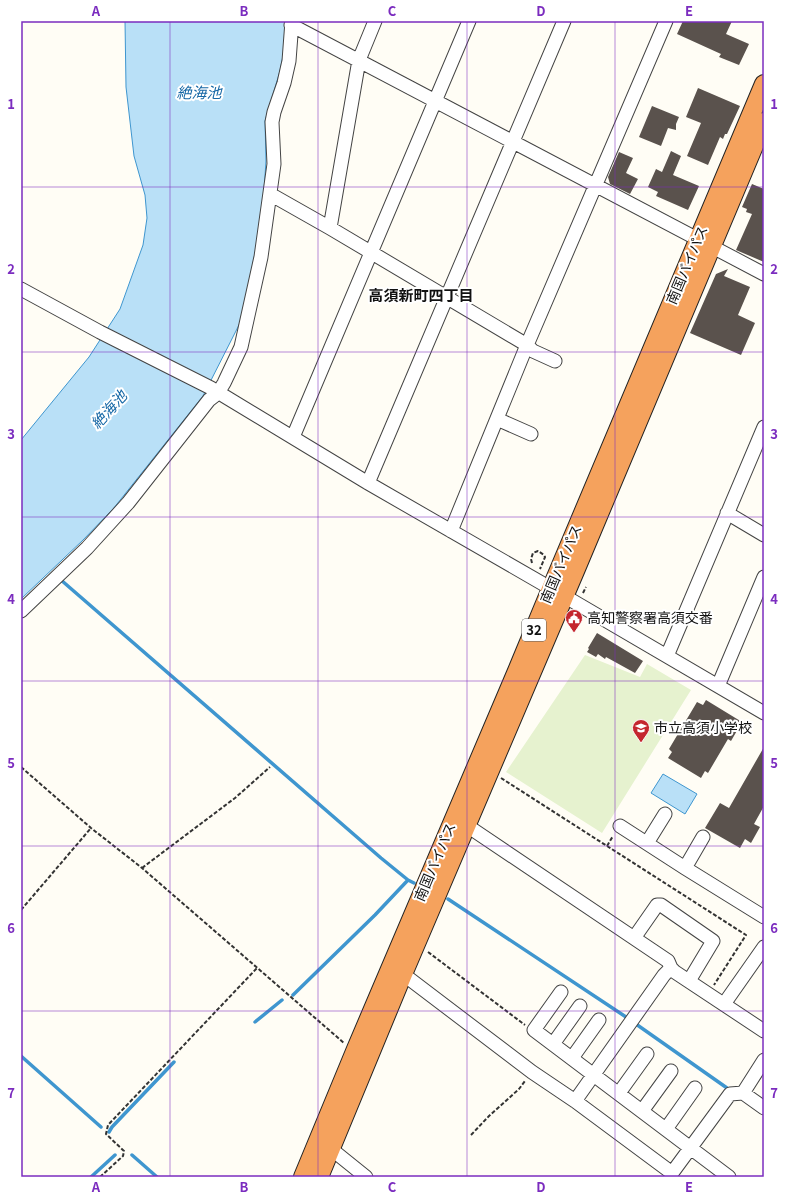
<svg xmlns="http://www.w3.org/2000/svg" width="785" height="1198" font-family="Georgia,'Noto Sans JP',serif">
  <style>
    .pitch { fill: #e6f2cf }
    .water { fill: #b9e0f7; stroke: #3f96cf }
    .lines { fill: none; stroke-linecap: round; stroke-linejoin: round }
    .stream { stroke: #3f96cf; stroke-width: 3.5 }
    .building { fill: #5a524d }
    .minor-casing { stroke: #444; stroke-width: 15 }
    .highway-casing { stroke: #222; stroke-width: 20 }
    .path { stroke: #333; stroke-width: 2; stroke-dasharray: 4 2; stroke-linecap: butt }
    .minor { stroke: #fff; stroke-width: 13 }
    .highway { stroke: #f5a25d; stroke-width: 18 }
    .grid { fill: none; stroke: #7b2cbf; stroke-width: 1; stroke-opacity: 0.55 }
    .labels { text-anchor: middle; stroke-width: 4; stroke-linejoin: round; paint-order: stroke }
    .shield { fill: #fff; stroke: #585858; stroke-width: 1 }
    .shield-label { font-size: 13px; font-weight: bold; fill: #111 }
    .street-label { font-size: 14px; fill: #111; stroke: #fff }
    .poi-label { font-size: 14px; fill: #111; stroke: #fff; text-anchor: start }
    .water-label { font-size: 15px; font-style: italic; fill: #1768a6; stroke: #fff }
    .neighbourhood-label { font-size: 15px; font-weight: bold; fill: #111; stroke: #fff }
    .neatline { fill: none; stroke: #7b2cbf; stroke-width: 1.5 }
    .grid-label { font-size: 13px; text-anchor: middle; font-weight: bold; fill: #7b2cbf }
  </style>
  <rect width="100%" height="100%" fill="#fffdf5"/>
  <path class="pitch" d="M 585,655 L 640,677 L 647,664 L 691,690 L 602,833 L 506,772 Z"/>
  <path class="water" d="M 125,21 L 286,21 L 285,45 L 280,71 L 265,121 L 266,161 L 262,220 L 241,321 L 203,396 L 113,509 L 83,540 L 21,599 L 21,440 L 89,357 L 120,309 L 143,245 L 147,218 L 145,195 L 134,156 L 126,87 Z
    M 663,774 L 697,794 L 685,814 L 651,793 Z"/>
  <g class="lines">
    <path class="stream" d="M 61,580 L 381,858 L 408,880 L 414,883
      M 448,899 L 626,1017 L 727,1088
      M 293,995 L 375,915 L 408,880
      M 255,1022 L 282,1000
      M 21,1056 L 101,1127
      M 109,1132 L 112,1127 L 174,1062
      M 132,1155 L 157,1177
      M 91,1177 L 115,1155"/>
  </g>
  <path class="building" d="M 683,21 L 732,21 L 726,34 L 749,44 L 739,65 L 719,57 L 721,54 L 677,34 Z
    M 698,88 L 740,106 L 727,134 L 725,134 L 723,139 L 720,137 L 708,165 L 687,156 L 701,123 L 686,117 Z
    M 652,106 L 679,117 L 676,124 L 676,130 L 668,128 L 661,146 L 639,137 Z
    M 671,151 L 681,156 L 673,175 L 699,186 L 688,210 L 656,196 L 658,192 L 648,187 L 656,169 L 662,172 Z
    M 619,152 L 633,158 L 626,173 L 638,179 L 630,194 L 610,184 L 608,177 Z
    M 752,184 L 764,189 L 764,262 L 736,250 L 752,214 L 746,212 L 747,209 L 742,207 Z
    M 728,269 L 724,276 L 750,287 L 738,315 L 755,323 L 741,355 L 690,333 L 716,274 Z
    M 597,633 L 643,661 L 635,673 L 606,657 L 605,659 L 598,654 L 596,657 L 587,652 L 589,649 L 588,648 Z
    M 706,700 L 742,722 L 731,741 L 728,739 L 708,773 L 705,771 L 701,778 L 668,758 L 672,752 L 669,749 L 697,702 L 703,705 Z
    M 764,747 L 764,806 L 754,824 L 760,827 L 751,843 L 745,839 L 740,848 L 705,828 L 720,803 L 729,808 Z"/>
  <g class="lines">
    <defs>
      <path id="minor" d="M 291,25 L 764,274
        M 270,194 L 330,228 L 527,345 L 533,351 L 555,361
        M 330,228 L 359,60 L 375,21
        M 21,289 L 100,332 L 211,388 L 368,483 L 571,600 L 764,713
        M 497,419 L 531,434
        M 293,437 L 469,21
        M 368,483 L 564,21
        M 727,513 L 764,535
        M 451,531 L 527,345 L 666,21
        M 21,611 L 87,548 L 128,503 L 209,400 L 218,393 L 224,383 L 241,347 L 261,257 L 274,164 L 272,122 L 274,112 L 284,83 L 289,61 L 292,21
        M 667,656 L 764,427
        M 718,686 L 764,577
        M 466,825 L 668,961 L 671,968 L 675,972 L 764,1031
        M 620,826 L 685,868 L 764,917
        M 647,843 L 665,814
        M 685,868 L 703,837
        M 634,938 L 657,905 L 661,905 L 713,941 L 689,981
        M 403,974 L 532,1072 L 575,1101 L 672,1173 L 730,1094 L 743,1093 L 764,1060
        M 561,992 L 534,1030 L 729,1177
        M 724,1004 L 764,947
        M 553,1044 L 580,1006
        M 572,1058 L 599,1020
        M 619,1093 L 647,1054
        M 743,1093 L 764,1108
        M 575,1101 L 664,975 L 671,968
        M 642,1111 L 671,1071
        M 666,1129 L 695,1088
        M 330,1148 L 366,1177"/>
      <path id="highway" d="M 303,1177 L 356,1049 L 517,671 L 551,589 L 764,84
        M 319,1177 L 403,974 L 575,571 L 764,122"/>
    </defs>
    <use href="#minor" class="minor-casing"/>
    <use href="#highway" class="highway-casing"/>
    <path class="path" d="M 532,563 L 531,559 L 533,553 L 538,551 L 544,555 L 545,557 L 540,569
      M 583,593 L 586,587
      M 21,767 L 91,828 L 142,868 L 344,1043
      M 501,778 L 607,846 L 613,836
      M 607,846 L 746,935 L 714,985
      M 142,868 L 235,798 L 270,767
      M 21,910 L 91,828
      M 428,952 L 525,1025
      M 471,1135 L 489,1116 L 519,1089 L 525,1081
      M 100,1177 L 123,1156 L 124,1151 L 106,1134 L 108,1125 L 257,968"/>
    <use href="#minor" class="minor"/>
    <use href="#highway" class="highway"/>
  </g>
  <path class="grid" d="M 170,21 L 170,1177M 318,21 L 318,1177M 467,21 L 467,1177M 615,21 L 615,1177M 21,187 L 764,187M 21,352 L 764,352M 21,517 L 764,517M 21,681 L 764,681M 21,846 L 764,846M 21,1011 L 764,1011"/>
  <defs>
    <symbol id="civic-pin" viewBox="-11 -11 22 30"><path d="M0 17L-7.5 6A9.5 9.5 0 1 1 7.5 6Z" fill="#c4262e" stroke="#fff"/><path d="M-.6-6.5H3V-4.5H.6V-3L4-1V1h2V6H-6V1h2V-1L-.6-3ZM-1.2 2.5V6h2.4V2.5Z" fill="#fff"/></symbol>
    <symbol id="school-pin" viewBox="-11 -11 22 30"><path d="M0 17L-7.5 6A9.5 9.5 0 1 1 7.5 6Z" fill="#c4262e" stroke="#fff"/><path d="M0-5L7-2L0 1L-7-2ZM-4 1L0 2.5L4 1V4Q0 6-4 4Z" fill="#fff"/></symbol>
  </defs>
  <g fill-rule="evenodd">
    <use href="#civic-pin" x="564" y="608" width="20" height="27"/>
    <use href="#school-pin" x="631" y="718" width="20" height="27"/>
  </g>
  <g class="labels">
    <rect class="shield" x="522" y="619" width="24" height="22" rx="3"/>
    <g class="shield-label">
      <text x="534" y="635">32</text>
    </g>
    <g class="street-label">
      <text transform="translate(687 265) rotate(-67)" y="5">南国バイパス</text>
      <text transform="translate(561 564) rotate(-67)" y="5">南国バイパス</text>
      <text transform="translate(435 862) rotate(-67)" y="5">南国バイパス</text>
    </g>
    <g class="poi-label">
      <text x="587" y="623">高知警察署高須交番</text>
      <text x="654" y="733">市立高須小学校</text>
    </g>
    <g class="water-label">
      <text x="199" y="98">絶海池</text>
      <text transform="translate(109 410) rotate(-48)" y="5">絶海池</text>
    </g>
    <g class="neighbourhood-label">
      <text x="421" y="301">高須新町四丁目</text>
    </g>
  </g>
  <rect width="785" height="1198" fill="none" stroke="#ffffff" stroke-width="44"/>
  <rect x="22" y="22" width="741" height="1154" class="neatline"/>
  <g class="grid-label">
    <text x="96" y="16">A</text>
    <text x="244" y="16">B</text>
    <text x="392" y="16">C</text>
    <text x="541" y="16">D</text>
    <text x="689" y="16">E</text>
    <text x="11" y="109">1</text>
    <text x="774" y="109">1</text>
    <text x="11" y="274">2</text>
    <text x="774" y="274">2</text>
    <text x="11" y="439">3</text>
    <text x="774" y="439">3</text>
    <text x="11" y="604">4</text>
    <text x="774" y="604">4</text>
    <text x="11" y="768">5</text>
    <text x="774" y="768">5</text>
    <text x="11" y="933">6</text>
    <text x="774" y="933">6</text>
    <text x="11" y="1098">7</text>
    <text x="774" y="1098">7</text>
    <text x="96" y="1192">A</text>
    <text x="244" y="1192">B</text>
    <text x="392" y="1192">C</text>
    <text x="541" y="1192">D</text>
    <text x="689" y="1192">E</text>
  </g>
</svg>
